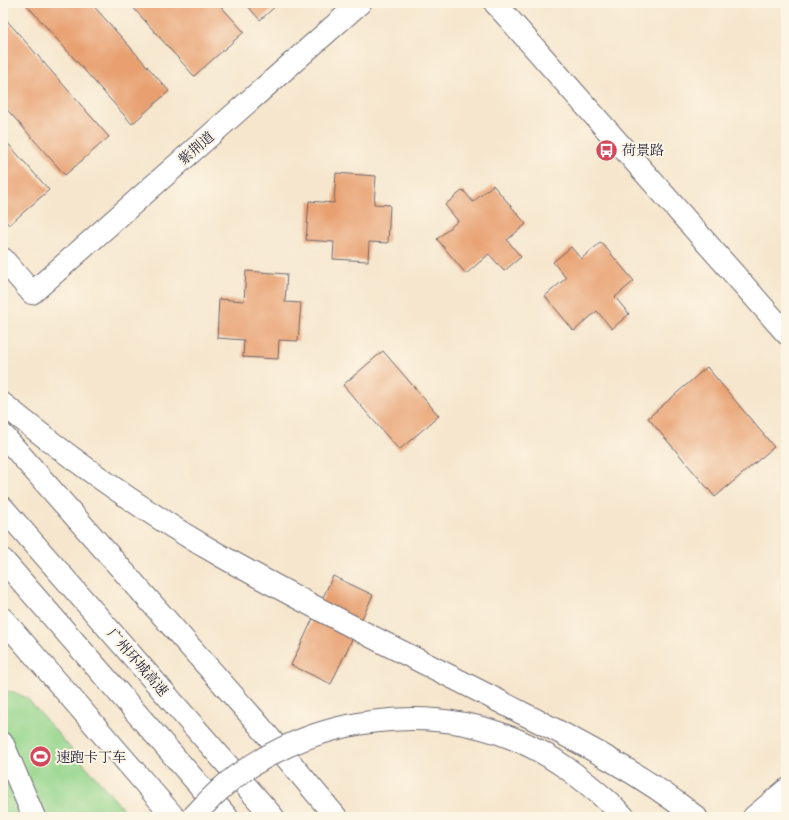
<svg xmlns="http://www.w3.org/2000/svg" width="789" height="820" font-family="'Sorts Mill Goudy','Noto Serif SC',serif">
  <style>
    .green { fill: #95d68d; stroke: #5c7c64 }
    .building { fill: #e8a071 }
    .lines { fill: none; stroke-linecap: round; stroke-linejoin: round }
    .minor-casing { stroke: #6c676e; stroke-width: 24 }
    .highway-casing { stroke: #6c676e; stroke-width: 24 }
    .minor { stroke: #fff; stroke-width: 22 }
    .highway { stroke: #fff; stroke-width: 22 }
    .highway-bridge-casing { stroke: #6c676e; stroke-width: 24; stroke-linecap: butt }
    .highway-bridge { stroke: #fff; stroke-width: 22 }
    .labels { text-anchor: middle; stroke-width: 4; stroke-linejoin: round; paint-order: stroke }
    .street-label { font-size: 14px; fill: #22223b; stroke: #fcf5e5 }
    .poi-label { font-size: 14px; fill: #22223b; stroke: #fcf5e5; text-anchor: start }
  </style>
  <rect width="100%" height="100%" fill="#fcf5e5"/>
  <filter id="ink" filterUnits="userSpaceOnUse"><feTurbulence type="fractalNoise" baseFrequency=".025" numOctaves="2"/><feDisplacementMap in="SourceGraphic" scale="8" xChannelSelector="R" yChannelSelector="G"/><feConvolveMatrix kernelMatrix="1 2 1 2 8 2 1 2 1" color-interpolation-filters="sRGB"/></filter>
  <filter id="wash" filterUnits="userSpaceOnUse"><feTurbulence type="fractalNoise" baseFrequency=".012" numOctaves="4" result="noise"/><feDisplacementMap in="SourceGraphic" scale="16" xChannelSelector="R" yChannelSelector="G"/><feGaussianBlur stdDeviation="0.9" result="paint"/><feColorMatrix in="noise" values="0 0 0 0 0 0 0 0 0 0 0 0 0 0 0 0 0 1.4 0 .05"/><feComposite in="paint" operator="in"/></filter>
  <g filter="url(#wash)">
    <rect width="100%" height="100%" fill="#f6e6cd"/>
    <path class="green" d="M 3,691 L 14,692 L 27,698 L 130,817 L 4,817 Z"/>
    <g id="blocks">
      <path class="building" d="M 25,3 L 91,3 L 169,91 L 132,124 Z
        M 129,3 L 218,3 L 244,32 L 194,76 Z
        M 245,3 L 279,3 L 260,20 Z
        M 3,16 L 109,137 L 65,175 L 3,105 Z
        M 3,138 L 49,190 L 9,225 L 3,218 Z
        M 336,173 L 376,176 L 374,204 L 390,205 L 388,243 L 369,242 L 368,261 L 333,259 L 334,242 L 306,240 L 309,201 L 334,203 Z
        M 493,185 L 526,224 L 507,240 L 521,257 L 504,271 L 489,254 L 466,274 L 437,239 L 458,221 L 445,205 L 463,190 L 473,202 Z
        M 601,242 L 634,281 L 615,297 L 629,314 L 612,329 L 597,311 L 574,331 L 545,296 L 566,278 L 553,262 L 571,247 L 581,259 Z
        M 246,271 L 287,274 L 285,302 L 301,303 L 298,341 L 279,340 L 278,359 L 243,357 L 244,340 L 217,338 L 219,299 L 244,301 Z
        M 383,351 L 439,416 L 399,450 L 343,385 Z
        M 707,367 L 774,447 L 715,497 L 648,418 Z
        M 333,576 L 373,595 L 331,684 L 291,665 Z"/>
    </g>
  </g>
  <g filter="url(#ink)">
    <use href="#blocks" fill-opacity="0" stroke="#6c676e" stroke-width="1"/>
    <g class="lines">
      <defs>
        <path id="minor" d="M 495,3 L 786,333
          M 3,259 L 32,293 L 360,3
          M 754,817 L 786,790"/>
        <path id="highway" d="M 3,404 C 72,460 145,513 223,557 C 276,587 330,615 384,643 C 430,666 476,689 522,713 C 582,743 643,775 696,817
          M 3,435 L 253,718 L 336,817
          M 3,508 L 273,817
          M 3,560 L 227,817
          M 3,619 L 174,817
          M 3,744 L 34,817
          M 612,805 L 624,817
          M 775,817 L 786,805"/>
      </defs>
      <use href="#minor" class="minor-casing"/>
      <use href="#highway" class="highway-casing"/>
      <use href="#minor" class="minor"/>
      <use href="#highway" class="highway"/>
      <defs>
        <path id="highway-bridge" d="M 193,817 C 208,801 224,784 242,772 C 319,718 424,703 512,738 C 550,753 582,778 612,805"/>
      </defs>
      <use href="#highway-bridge" class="highway-bridge-casing"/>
      <use href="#highway-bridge" class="highway-bridge"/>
    </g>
  </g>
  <defs>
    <symbol id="bus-disc" viewBox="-11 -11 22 22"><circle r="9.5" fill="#d1495b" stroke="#fcf5e5"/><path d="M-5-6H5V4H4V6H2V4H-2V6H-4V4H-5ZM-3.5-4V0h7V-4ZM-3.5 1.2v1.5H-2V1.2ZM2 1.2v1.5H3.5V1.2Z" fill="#fff"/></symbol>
    <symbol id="stadium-disc" viewBox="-11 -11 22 22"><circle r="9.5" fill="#d1495b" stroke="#fcf5e5"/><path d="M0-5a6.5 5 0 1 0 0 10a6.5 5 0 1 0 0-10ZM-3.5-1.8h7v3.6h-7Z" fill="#fff"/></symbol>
  </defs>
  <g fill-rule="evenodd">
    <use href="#bus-disc" x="594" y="138" width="25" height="25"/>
    <use href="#stadium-disc" x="28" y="744" width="25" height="25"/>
  </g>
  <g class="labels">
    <g class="street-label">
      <text transform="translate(196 148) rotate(-41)" y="5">紫荆道</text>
      <text transform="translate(138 662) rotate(49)" y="5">广州环城高速</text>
    </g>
    <g class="poi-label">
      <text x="622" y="155">荷景路</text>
      <text x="56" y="762">速跑卡丁车</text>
    </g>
  </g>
  <rect width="789" height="820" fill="none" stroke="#fcf5e5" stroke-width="16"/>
</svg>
